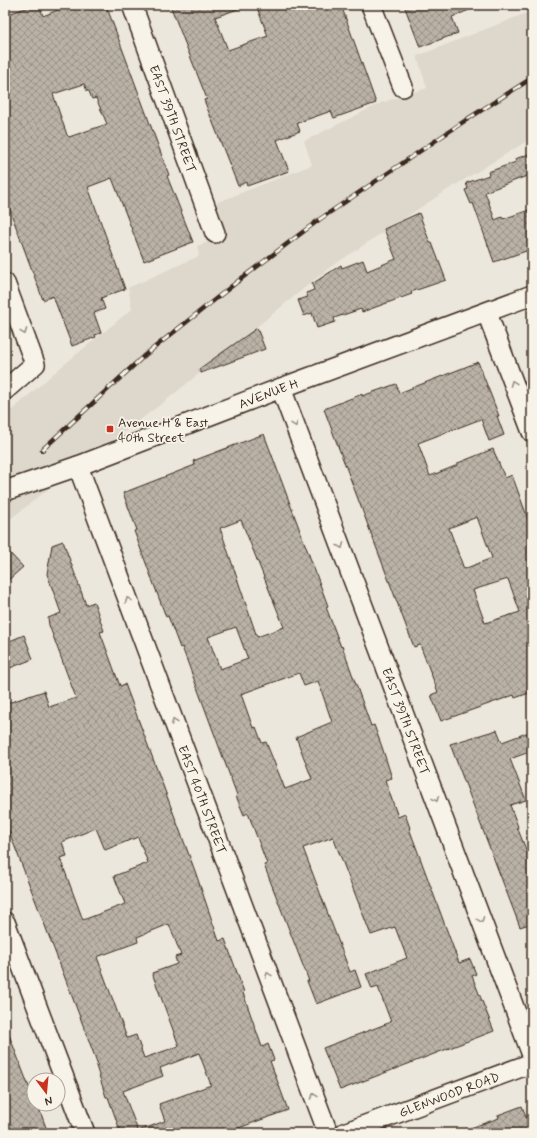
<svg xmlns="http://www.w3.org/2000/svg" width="537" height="1138" font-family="Mynerve,sans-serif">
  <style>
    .built { fill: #ddd7cc }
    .building { fill: url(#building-cross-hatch); stroke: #3b2a1e; fill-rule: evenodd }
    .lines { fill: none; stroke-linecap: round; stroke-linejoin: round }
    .street-casing { stroke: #3b2a1e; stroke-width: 22 }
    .street { stroke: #f7f3e8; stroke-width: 19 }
    .rail-casing { stroke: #3b2a1e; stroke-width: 4.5 }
    .rail { stroke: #f7f3e8; stroke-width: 3; stroke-dasharray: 9; stroke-linecap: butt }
    .oneway { stroke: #998e83 }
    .poi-dot { fill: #c8321e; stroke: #f7f3e8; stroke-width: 1.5 }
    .labels { text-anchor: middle; stroke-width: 3.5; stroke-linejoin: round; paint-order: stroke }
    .street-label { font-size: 13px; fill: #3b2a1e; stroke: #f7f3e8 }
    .poi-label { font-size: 13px; fill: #3b2a1e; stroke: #f7f3e8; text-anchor: start }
  </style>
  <defs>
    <pattern id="building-cross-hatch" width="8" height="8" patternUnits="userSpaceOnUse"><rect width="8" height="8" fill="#bab2a7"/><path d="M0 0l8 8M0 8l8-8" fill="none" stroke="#989187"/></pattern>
  </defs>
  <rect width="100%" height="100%" fill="#ece7dc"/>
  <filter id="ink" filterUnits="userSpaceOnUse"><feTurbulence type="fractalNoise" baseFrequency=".025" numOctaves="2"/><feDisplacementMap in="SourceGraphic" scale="8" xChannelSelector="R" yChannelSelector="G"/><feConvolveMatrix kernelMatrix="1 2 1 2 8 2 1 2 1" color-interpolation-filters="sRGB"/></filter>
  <g filter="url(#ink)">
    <path class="built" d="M 532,11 L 532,138 L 444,192 L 329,268 L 164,402 L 78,466 L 5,523 L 5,416 L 61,367 L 132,309 L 128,288 L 199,256 L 197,246 L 224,236 L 213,204 L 312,165 L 304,141 L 381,103 L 427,88 L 417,56 Z"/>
    <path class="building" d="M 35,5 L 39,5 L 43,16 L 70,5 L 106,5 L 169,175 L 167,176 L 193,242 L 144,261 L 112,178 L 88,187 L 125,289 L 101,298 L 105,309 L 94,313 L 101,333 L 95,335 L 96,337 L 72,346 L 53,296 L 43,300 L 5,197 L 5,15 ZM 84,84 L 87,91 L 89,91 L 92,99 L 96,98 L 107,124 L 69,137 L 67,135 L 53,94 Z
      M 170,5 L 243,5 L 244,7 L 215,17 L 228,50 L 268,36 L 256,5 L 341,5 L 376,103 L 334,118 L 331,111 L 297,123 L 300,131 L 277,140 L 289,171 L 247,186 L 246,182 L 238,186 L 204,100 L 207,99 Z
      M 404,5 L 479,5 L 479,6 L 452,17 L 458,33 L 420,47 Z
      M 532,153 L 532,174 L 485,192 L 495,220 L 502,217 L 503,219 L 532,209 L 532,249 L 494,262 L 473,203 L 471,204 L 465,190 L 468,189 L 466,183 L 489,175 L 488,172 L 516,162 L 515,159 Z
      M 419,213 L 430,243 L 432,243 L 446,280 L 411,292 L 412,294 L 362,312 L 361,309 L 334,318 L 335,322 L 317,328 L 312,313 L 304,316 L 298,300 L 308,297 L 306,293 L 314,290 L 312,284 L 341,265 L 342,268 L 363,260 L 367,271 L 396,259 L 384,229 Z
      M 257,328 L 265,349 L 201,373 L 199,369 Z
      M 478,362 L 499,416 L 497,416 L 504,435 L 489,441 L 481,419 L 418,443 L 430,476 L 458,465 L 458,463 L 493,449 L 505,478 L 512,475 L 532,530 L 532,692 L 515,698 L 514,695 L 441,721 L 431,695 L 438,692 L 420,645 L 414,647 L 324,409 L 362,394 L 362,396 L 396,384 L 399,393 ZM 477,517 L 492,558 L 464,569 L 449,528 ZM 508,579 L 520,612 L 485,623 L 473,590 Z
      M 264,434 L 328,606 L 326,607 L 341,647 L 342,646 L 371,726 L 374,725 L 382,747 L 392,778 L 385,780 L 398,817 L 405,814 L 410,828 L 409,828 L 459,963 L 470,959 L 476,974 L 472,976 L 494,1031 L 340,1090 L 323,1048 L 391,1022 L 378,987 L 372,989 L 366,974 L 407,958 L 395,927 L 371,935 L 333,837 L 303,848 L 350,972 L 355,970 L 361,987 L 316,1004 L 307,981 L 309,981 L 264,865 L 267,864 L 248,813 L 244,815 L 236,796 L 237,795 L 182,647 L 180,648 L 168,616 L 166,617 L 134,531 L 137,530 L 123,493 L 195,465 L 193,461 ZM 241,520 L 284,627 L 257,637 L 220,528 ZM 236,627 L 248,659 L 220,669 L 208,637 ZM 299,673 L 304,686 L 318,681 L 332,722 L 296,737 L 312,779 L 285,789 L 266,742 L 262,743 L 256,727 L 253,728 L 241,694 Z
      M 63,541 L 86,605 L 94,602 L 104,631 L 100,632 L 109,656 L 120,686 L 125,684 L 195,871 L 219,941 L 225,939 L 244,992 L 243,993 L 262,1047 L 268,1044 L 274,1060 L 270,1061 L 288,1110 L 225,1133 L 121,1133 L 108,1097 L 106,1097 L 96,1066 L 98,1065 L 83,1025 L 5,821 L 5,704 L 44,691 L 49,707 L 76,698 L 49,625 L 48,618 L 61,613 L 47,574 L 52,545 ZM 96,828 L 105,850 L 138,837 L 148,863 L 114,876 L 125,904 L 83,920 L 60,858 L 67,856 L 62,842 ZM 169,924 L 181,955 L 175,957 L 177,964 L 152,973 L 179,1046 L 144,1058 L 136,1035 L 127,1038 L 97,957 L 138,942 L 137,937 ZM 199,1053 L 211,1085 L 159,1104 L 165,1121 L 138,1131 L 123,1091 L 163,1076 L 160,1068 Z
      M 5,548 L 23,567 L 5,583 Z
      M 24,635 L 33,659 L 5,670 L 5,643 Z
      M 497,730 L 502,742 L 532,731 L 532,751 L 510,759 L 526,800 L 510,805 L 518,827 L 517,827 L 529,857 L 532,856 L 532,923 L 520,927 L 450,744 Z
      M 5,1027 L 6,1027 L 24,1074 L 34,1100 L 34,1104 L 36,1104 L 38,1111 L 40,1111 L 48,1133 L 5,1133 Z
      M 522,1106 L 532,1133 L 463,1133 L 462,1131 L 499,1118 L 498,1115 Z"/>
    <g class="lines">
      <defs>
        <g id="street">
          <path id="s1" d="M 132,5 L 215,233"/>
          <path d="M 371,5 L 403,87"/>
          <path d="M 5,283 L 35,364 L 5,390"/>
          <path d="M 487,313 L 532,432"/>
          <path id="s2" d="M 281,388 L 532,1055"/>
          <path id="s3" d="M 78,466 L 328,1133"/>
          <path id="s4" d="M 5,491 L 78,466 L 281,388 L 532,295"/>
          <path d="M 5,922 L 85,1133"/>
          <path id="s5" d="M 344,1133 L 532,1063"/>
        </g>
      </defs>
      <use href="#street" class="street-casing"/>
      <use href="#street" class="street"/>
      <defs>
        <path id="rail" d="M 42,450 L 145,355 L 242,278 L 320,219 L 466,120 L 532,78"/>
      </defs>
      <use href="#rail" class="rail-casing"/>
      <use href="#rail" class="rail"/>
    </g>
    <defs><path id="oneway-chevron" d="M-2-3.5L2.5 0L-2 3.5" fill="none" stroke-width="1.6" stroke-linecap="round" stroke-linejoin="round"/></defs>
    <g class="oneway">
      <use href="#oneway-chevron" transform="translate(24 332) rotate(70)"/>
      <use href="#oneway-chevron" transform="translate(513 383) rotate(-111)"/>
      <use href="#oneway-chevron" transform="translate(295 424) rotate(69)"/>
      <use href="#oneway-chevron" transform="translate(341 546) rotate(69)"/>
      <use href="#oneway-chevron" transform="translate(128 600) rotate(-110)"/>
      <use href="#oneway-chevron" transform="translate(174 722) rotate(-110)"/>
      <use href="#oneway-chevron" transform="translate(436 799) rotate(69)"/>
      <use href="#oneway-chevron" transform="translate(481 920) rotate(69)"/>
      <use href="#oneway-chevron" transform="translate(268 975) rotate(-110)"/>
      <use href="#oneway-chevron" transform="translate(314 1096) rotate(-110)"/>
    </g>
  </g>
  <rect class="poi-dot" x="106" y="425" width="8" height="8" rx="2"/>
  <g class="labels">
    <g class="street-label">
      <text dy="5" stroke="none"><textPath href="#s1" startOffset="121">EAST 39TH STREET</textPath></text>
      <text dy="5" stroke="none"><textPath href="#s4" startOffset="281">AVENUE H</textPath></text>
      <text dy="5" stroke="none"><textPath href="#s2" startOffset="356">EAST 39TH STREET</textPath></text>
      <text dy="5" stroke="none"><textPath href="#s3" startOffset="356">EAST 40TH STREET</textPath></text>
      <text dy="5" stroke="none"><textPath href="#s5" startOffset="112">GLENWOOD ROAD</textPath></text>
    </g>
    <g class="poi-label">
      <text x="118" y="427">Avenue H &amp; East<tspan x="118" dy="15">40th Street</tspan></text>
    </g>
  </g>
  <rect width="537" height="1138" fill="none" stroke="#f7f3e8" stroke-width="20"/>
  <rect x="10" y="10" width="517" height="1118" fill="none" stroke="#3b2a1e" stroke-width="1.5" filter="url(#ink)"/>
  <g transform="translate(46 1092) rotate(164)"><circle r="19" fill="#f7f3e8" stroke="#aca397"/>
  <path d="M0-3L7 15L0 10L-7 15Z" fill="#c8321e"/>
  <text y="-6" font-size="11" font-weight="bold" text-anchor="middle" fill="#3b2a1e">N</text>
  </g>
</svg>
